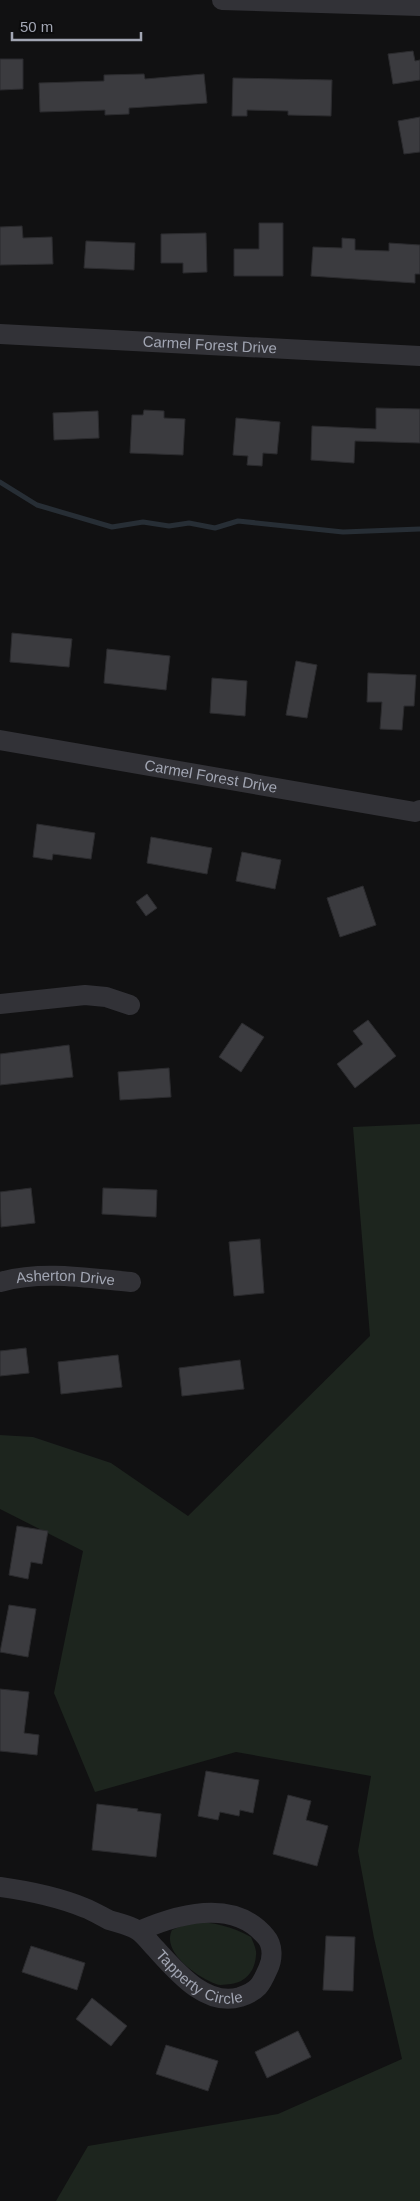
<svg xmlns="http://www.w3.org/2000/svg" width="420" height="2201" font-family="Arial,sans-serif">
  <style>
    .green { fill: #1d251e }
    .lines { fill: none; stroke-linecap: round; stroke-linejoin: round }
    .stream { stroke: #272e35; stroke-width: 5 }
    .building { fill: #3b3b3f; stroke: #2b2b2e }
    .minor { stroke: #323237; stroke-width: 20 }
    .labels { text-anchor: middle; stroke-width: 4.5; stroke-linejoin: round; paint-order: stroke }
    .street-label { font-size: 15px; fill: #a2a6b3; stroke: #0c0c0d }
  </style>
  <rect width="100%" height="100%" fill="#111112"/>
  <path class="green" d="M 420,1124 L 420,2201 L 56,2201 L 88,2146 L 278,2114 L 402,2059 L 374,1938 L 358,1851 L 371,1776 L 236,1752 L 95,1792 L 54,1693 L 83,1551 L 0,1509 L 0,1435 L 33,1437 L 111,1463 L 188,1516 L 370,1336 L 353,1127 Z
    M 191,1922 C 214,1922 231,1926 251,1937 C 253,1942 257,1950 256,1955 C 255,1971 246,1982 231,1984 C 226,1984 220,1986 216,1984 C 197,1977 161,1952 172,1930 Z"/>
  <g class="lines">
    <path class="stream" d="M 0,482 L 37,505 L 112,527 L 143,522 L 169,526 L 189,523 L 215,528 L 238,521 L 343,532 L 420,529"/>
  </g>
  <path class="building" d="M 413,51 L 415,61 L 420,60 L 420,80 L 393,84 L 388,54 Z
    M 0,59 L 23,59 L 23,89 L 0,90 Z
    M 144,74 L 145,79 L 204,74 L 207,103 L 129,108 L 129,114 L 105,115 L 105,110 L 40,112 L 39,83 L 104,81 L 104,75 Z
    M 233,78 L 332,80 L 331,116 L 288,115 L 288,111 L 247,110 L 247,116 L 232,116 Z
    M 420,117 L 420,152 L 404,154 L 398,121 Z
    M 259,223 L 283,223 L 283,276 L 234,276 L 234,249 L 259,249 Z
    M 22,226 L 23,238 L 52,237 L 53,264 L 0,265 L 0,227 Z
    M 206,233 L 207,272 L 183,273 L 183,263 L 161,263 L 161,234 Z
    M 342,238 L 355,239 L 355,250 L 389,251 L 389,243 L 420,245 L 420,274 L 415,274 L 415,283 L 311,276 L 313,247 L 342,248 Z
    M 86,241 L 135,243 L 134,270 L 84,268 Z
    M 376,408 L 420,409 L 420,443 L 355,441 L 354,463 L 311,460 L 312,426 L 376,429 Z
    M 144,410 L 164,411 L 164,418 L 185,419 L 183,455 L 130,453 L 132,415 L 143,415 Z
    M 98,411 L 99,438 L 54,440 L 53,413 Z
    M 236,418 L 280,422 L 277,454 L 263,453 L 262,466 L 247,465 L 248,456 L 233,455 Z
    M 12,633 L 72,639 L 69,667 L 10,662 Z
    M 107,649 L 170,656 L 166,690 L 104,683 Z
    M 296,661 L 317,665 L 307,718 L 286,715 Z
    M 368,673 L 416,675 L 414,706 L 404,706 L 402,730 L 380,729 L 382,702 L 367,702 Z
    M 212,678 L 247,681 L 245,716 L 210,713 Z
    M 37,824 L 95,833 L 91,859 L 53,854 L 52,860 L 33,857 Z
    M 151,837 L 212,848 L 207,874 L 147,863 Z
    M 242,852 L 281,860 L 275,889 L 236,881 Z
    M 363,886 L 376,925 L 340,937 L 327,898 Z
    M 147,894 L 157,908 L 146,916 L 136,902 Z
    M 368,1020 L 396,1056 L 355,1088 L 337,1064 L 363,1044 L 353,1031 Z
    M 242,1023 L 264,1037 L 241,1072 L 219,1057 Z
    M 69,1045 L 73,1077 L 0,1085 L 0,1054 Z
    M 169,1068 L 171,1097 L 120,1100 L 118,1072 Z
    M 31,1188 L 35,1223 L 1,1227 L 0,1192 Z
    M 103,1188 L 157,1190 L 156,1217 L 102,1214 Z
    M 260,1239 L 264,1293 L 234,1296 L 229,1242 Z
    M 26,1348 L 29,1373 L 0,1376 L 0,1351 Z
    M 118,1355 L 122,1387 L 61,1394 L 58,1362 Z
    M 240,1360 L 244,1389 L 182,1396 L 179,1368 Z
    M 17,1526 L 48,1531 L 42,1564 L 31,1562 L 28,1579 L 9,1575 Z
    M 9,1605 L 36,1609 L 28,1657 L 0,1652 Z
    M 0,1689 L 29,1692 L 24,1733 L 39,1735 L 37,1755 L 0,1751 Z
    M 206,1771 L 259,1780 L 253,1813 L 240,1810 L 239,1816 L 220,1812 L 218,1820 L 198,1816 Z
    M 288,1795 L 311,1801 L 306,1820 L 328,1826 L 317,1866 L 273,1854 Z
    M 97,1804 L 138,1809 L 137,1811 L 161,1814 L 156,1857 L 92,1850 Z
    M 326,1936 L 355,1937 L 353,1991 L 323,1990 Z
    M 31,1946 L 85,1963 L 77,1990 L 22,1972 Z
    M 92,1998 L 127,2026 L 111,2046 L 76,2019 Z
    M 298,2031 L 311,2057 L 267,2078 L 255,2052 Z
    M 166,2045 L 218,2061 L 208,2091 L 156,2074 Z"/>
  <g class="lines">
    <g class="minor">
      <path d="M 222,0 L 420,6"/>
      <path id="s1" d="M 0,334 L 420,356"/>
      <path id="s2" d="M 0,740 L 415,812 L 420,810"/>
      <path d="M 0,1004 L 85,995 L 106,997 L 130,1005"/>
      <path id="s3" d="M 0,1282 C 43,1270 87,1278 131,1282"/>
      <path id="s4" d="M 0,1887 C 29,1891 58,1897 85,1908 C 93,1911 101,1916 109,1920 C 118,1923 129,1925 137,1930 C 144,1934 150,1943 156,1949 C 177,1972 206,2007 240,1997 C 258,1991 261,1985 268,1969 C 273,1959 273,1945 266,1937 C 234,1898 178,1914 139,1931"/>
    </g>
  </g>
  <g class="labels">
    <g class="street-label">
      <text dy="5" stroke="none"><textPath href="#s1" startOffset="210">Carmel Forest Drive</textPath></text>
      <text dy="5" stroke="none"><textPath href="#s2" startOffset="214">Carmel Forest Drive</textPath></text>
      <text dy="5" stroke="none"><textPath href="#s3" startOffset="66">Asherton Drive</textPath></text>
      <text dy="5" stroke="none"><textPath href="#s4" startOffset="226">Tapperty Circle</textPath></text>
    </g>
  </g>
  <path d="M12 32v8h129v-8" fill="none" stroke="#a2a6b3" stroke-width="2.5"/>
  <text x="20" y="32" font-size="15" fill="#a2a6b3" stroke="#0c0c0d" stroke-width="4" paint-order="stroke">50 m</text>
</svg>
